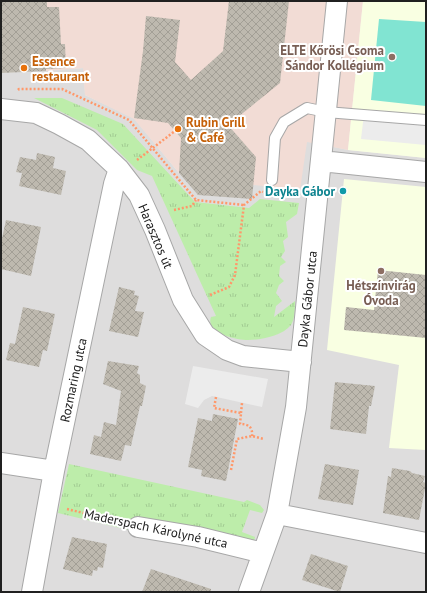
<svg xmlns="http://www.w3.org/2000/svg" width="427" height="593" font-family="'PT Sans',sans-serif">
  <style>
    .residential { fill: #dedddd }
    .commercial { fill: #f2dcd5 }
    .education { fill: #f9ffe2 }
    .grass { fill: url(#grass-tufts) }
    .pitch { fill: #81e4d2 }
    .parking { fill: #ececec }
    .building { fill: url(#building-cross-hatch) }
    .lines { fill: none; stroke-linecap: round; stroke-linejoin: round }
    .lane-casing { stroke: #a7a7a7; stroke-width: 12 }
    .street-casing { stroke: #a7a7a7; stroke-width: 22 }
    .path { stroke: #ff986a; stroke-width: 2.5; stroke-dasharray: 2 2; stroke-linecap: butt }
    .lane { stroke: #fff; stroke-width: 10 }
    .street { stroke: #fff; stroke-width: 20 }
    .education-dot { fill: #8d6e63; stroke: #fff; stroke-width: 1.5 }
    .food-dot { fill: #e8710a; stroke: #fff; stroke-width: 1.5 }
    .culture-dot { fill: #0f9aa8; stroke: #fff; stroke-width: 1.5 }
    .labels { text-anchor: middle; stroke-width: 4; stroke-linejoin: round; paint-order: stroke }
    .education-label { font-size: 13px; font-weight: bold; fill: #785e54; stroke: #fff; text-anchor: end }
    .food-label { font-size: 13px; font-weight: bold; fill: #c56008; stroke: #fff; text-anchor: start }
    .culture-label { font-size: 13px; font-weight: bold; fill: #0d838f; stroke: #fff; text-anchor: end }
    .street-label { font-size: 13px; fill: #202020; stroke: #fff }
  </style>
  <defs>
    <pattern id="grass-tufts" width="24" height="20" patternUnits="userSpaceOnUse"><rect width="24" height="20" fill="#bdedaa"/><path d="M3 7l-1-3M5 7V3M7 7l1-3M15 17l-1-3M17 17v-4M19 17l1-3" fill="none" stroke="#a2cb92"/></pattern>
    <pattern id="building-cross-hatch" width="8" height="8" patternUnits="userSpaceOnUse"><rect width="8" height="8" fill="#beb9af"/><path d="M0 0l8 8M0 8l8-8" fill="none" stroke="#a39f96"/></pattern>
  </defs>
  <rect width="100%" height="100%" fill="#f1f0e6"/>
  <path class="residential" d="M 84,68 L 85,95 L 134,118 L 179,173 L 253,184 L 307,141 L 348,150 L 426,158 L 426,592 L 1,592 L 1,73 Z"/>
  <path class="commercial" d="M 1,1 L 363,1 L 348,150 L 307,142 L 300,190 L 253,185 L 179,173 L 134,119 L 85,95 L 83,68 L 46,71 Z"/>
  <path class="education" d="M 363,1 L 426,1 L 426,158 L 348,150 Z
    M 344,179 L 426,187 L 426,450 L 389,448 L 399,365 L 327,350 Z"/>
  <path class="grass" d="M 34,98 L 62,98 L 123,124 L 195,202 L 249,208 L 260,199 L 299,203 L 297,214 L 286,222 L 288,237 L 283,241 L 285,251 L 281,257 L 286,262 L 280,266 L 279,276 L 284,281 L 279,285 L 276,293 L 282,301 L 276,306 L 274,317 L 295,301 C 295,308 295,319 291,325 C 282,336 261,340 248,340 C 236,340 205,333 211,317 L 216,316 L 152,176 L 137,170 L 97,130 Z
    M 69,464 L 244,502 L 247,500 L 260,505 L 264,510 L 262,513 L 250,510 L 242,532 L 255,537 L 254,541 L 141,533 L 58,513 Z"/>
  <path class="pitch" d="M 379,19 L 426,22 L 426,106 L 371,100 Z"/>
  <path class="parking" d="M 364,114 L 426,120 L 426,145 L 361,139 Z
    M 193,366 L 268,379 L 262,407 L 212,396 L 204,400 L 198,408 L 185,404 Z"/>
  <path class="building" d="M 1,1 L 47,1 L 47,7 L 59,7 L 61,44 L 65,44 L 66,68 L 46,69 L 46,71 L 1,73 Z
    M 229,1 L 289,1 L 280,83 L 228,125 L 256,157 L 252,199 L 198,195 L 179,173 L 181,138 L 168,123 L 134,118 L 143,51 L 146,16 L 180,20 L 175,62 L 191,80 L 223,51 Z
    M 37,153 L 55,157 L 53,168 L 66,171 L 61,195 L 19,186 L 22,173 L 16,172 L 20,157 L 36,160 Z
    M 6,220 L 41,227 L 31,276 L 1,269 L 1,243 Z
    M 378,270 L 426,275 L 426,338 L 344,330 L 346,307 L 374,310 Z
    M 119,287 L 135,291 L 134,295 L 139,296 L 135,311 L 144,312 L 138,337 L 109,331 Z
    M 23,307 L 55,314 L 47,351 L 43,350 L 39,367 L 6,360 L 10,343 L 15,344 Z
    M 108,361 L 139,366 L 137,373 L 140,375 L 140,383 L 146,386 L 142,406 L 140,406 L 131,446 L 125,445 L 121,461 L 90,454 L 94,435 L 101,437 L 104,422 L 116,425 L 121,391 L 103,384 Z
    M 335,382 L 375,386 L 371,406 L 369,406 L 366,434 L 330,429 Z
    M 213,414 L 238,419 L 226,481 L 201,476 L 202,470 L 188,467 L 198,418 L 212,421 Z
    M 325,464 L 359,470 L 353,505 L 318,499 Z
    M 392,468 L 410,471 L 412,473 L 425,476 L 423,482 L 426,483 L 419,520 L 383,513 L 388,476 L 391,477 Z
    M 72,537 L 107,544 L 103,568 L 98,567 L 97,571 L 93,570 L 92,576 L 63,569 Z
    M 311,554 L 348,566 L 340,592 L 302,580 Z
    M 151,569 L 211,589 L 211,592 L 142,592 Z"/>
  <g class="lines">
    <defs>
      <path id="lane" d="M 272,180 L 275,138 L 284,122 L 307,108 L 326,112 L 426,120"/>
      <path id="street" d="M 1,109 L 36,113 L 59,124 L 88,140 L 119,169 L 139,195 L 155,230 L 183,300 L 205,335 L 227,350 L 243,356 L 301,362
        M 321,161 L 426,172
        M 1,463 L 54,471
        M 277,514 L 426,543
        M 138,527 L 198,537 L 263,553
        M 32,592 L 54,471 L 114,184 L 119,169
        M 249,592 L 277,514 L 296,407 L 337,1"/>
    </defs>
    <use href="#lane" class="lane-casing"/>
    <use href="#street" class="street-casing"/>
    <path class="path" d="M 18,90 L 19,89 L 62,89 L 129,120 L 196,200 L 244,205
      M 137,160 L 175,131
      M 278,193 L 297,195
      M 174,210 L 192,206 L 196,200
      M 210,295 L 229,287 L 235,275 L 244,205 L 261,191 L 263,192
      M 216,397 L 214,408 L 241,413 L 240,424 C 248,424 253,427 252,436
      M 241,413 L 242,403
      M 231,470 L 237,439 L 252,436 L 264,439
      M 67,509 L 120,522"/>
    <use href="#lane" class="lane"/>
    <use href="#street" class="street"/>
  </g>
  <g class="education-dot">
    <circle cx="392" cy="57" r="4"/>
    <circle cx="381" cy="271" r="4"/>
  </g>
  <g class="food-dot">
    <circle cx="24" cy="68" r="4"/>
    <circle cx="178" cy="129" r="4"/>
  </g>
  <circle class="culture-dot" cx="343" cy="191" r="4"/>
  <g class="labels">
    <g class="education-label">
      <text x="384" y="55">ELTE Kőrösi Csoma<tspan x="384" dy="15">Sándor Kollégium</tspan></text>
      <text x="381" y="290" text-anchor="middle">Hétszínvirág<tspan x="381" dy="15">Óvoda</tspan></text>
    </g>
    <g class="food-label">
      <text x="32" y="66">Essence<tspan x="32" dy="15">restaurant</tspan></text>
      <text x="186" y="127">Rubin Grill<tspan x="186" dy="15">&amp; Café</tspan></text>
    </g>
    <g class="culture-label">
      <text x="335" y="196">Dayka Gábor</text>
    </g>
    <g class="street-label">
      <text transform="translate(156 236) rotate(67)" y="5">Harasztos út</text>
      <text transform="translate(307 299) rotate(-84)" y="5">Dayka Gábor utca</text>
      <text transform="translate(73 380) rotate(-78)" y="5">Rozmaring utca</text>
      <text transform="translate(156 528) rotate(12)" y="5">Maderspach Károlyné utca</text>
    </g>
  </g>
  <rect width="427" height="593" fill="none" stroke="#202020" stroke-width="4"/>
</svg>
